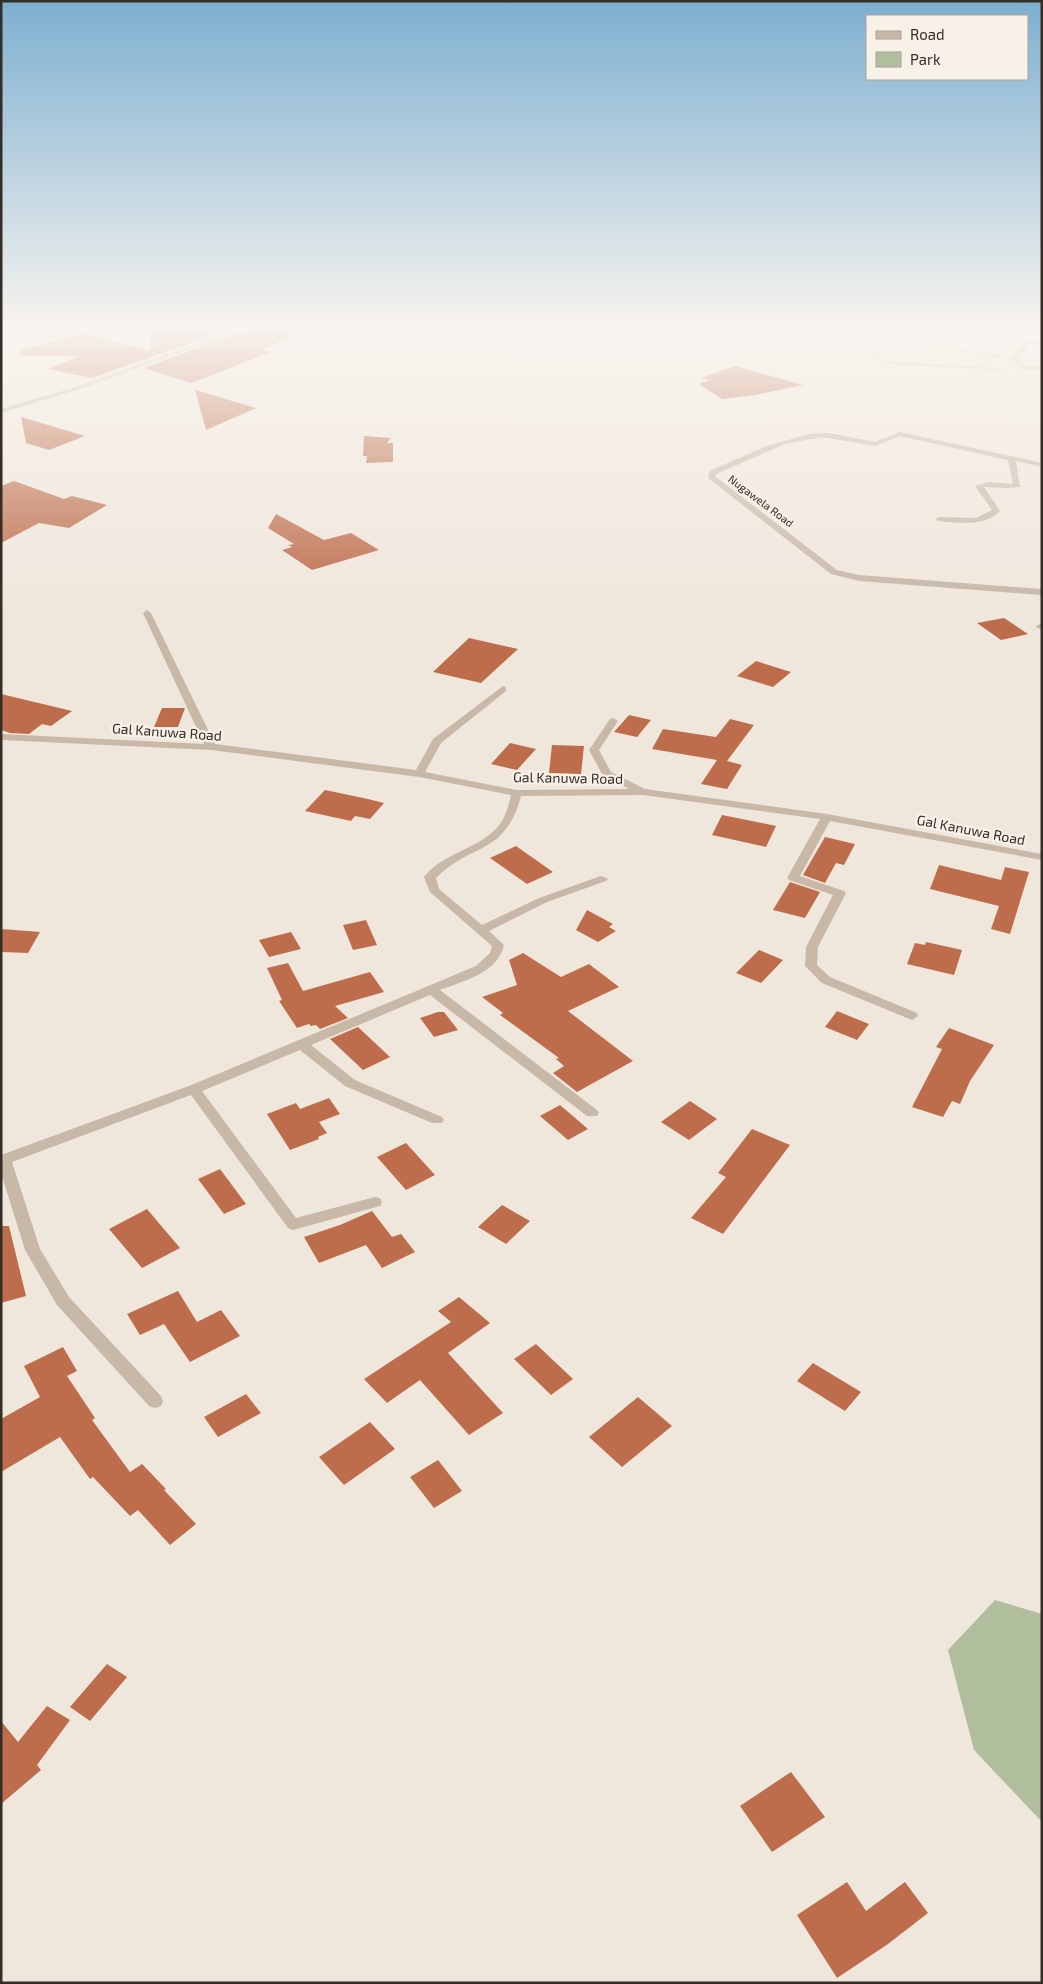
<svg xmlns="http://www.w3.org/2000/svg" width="1043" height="1984" font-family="'Exo 2',sans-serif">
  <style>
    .green { fill: #b1be9d }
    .building { fill: #be6d4c }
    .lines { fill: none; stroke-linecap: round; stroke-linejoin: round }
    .path { stroke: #b3a293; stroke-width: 2; stroke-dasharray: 1 1; stroke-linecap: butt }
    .minor { fill: #c7b8a8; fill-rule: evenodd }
    .labels { text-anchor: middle; stroke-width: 4.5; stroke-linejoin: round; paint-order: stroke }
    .far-street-label { font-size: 11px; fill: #352d28; stroke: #f8f1e7 }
    .street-label { font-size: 14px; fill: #352d28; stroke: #f8f1e7 }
  </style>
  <rect width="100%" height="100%" fill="#f0e7dc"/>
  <path class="green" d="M 995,1600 L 1042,1614 L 1042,1822 L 974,1750 L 948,1650 Z"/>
  <path class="building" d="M 151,329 L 230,329 L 92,378 L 48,369 L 80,356 L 21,356 L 20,351 L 81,333 L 150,351 Z
    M 248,329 L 304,329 L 262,350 L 271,352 L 191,383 L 144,368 Z
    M 735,366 L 803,385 L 755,395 L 722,399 L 699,384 L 710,380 L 701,378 Z
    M 195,390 L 256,408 L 206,430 Z
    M 21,417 L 85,436 L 49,450 L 26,443 Z
    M 364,436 L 391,438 L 387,443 L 393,443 L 393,462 L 366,463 L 367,456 L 363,456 Z
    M 14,481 L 64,499 L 72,496 L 107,505 L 69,528 L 39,523 L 1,543 L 1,486 Z
    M 276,514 L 324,540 L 351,533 L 379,550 L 312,570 L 282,550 L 292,547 L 288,545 L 294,544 L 268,528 Z
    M 1004,618 L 1028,634 L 1001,640 L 977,623 Z
    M 469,638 L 518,649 L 481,683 L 433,672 Z
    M 756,661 L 791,672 L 773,687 L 737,676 Z
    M 1,694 L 72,711 L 51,726 L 42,724 L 29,734 L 10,733 L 1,730 Z
    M 162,708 L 185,708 L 178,727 L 154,727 Z
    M 629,715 L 651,720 L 637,737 L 614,732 Z
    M 730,719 L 754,725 L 727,761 L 742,765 L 727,789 L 701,784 L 717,760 L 652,749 L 663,729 L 716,737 Z
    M 510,743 L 536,749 L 517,770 L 491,764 Z
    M 552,745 L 584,746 L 581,774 L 549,773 Z
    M 325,790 L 368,799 L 384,803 L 370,819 L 355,816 L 351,821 L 305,811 Z
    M 722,815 L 752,821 L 776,826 L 766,847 L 712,835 Z
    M 825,837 L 855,844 L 844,865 L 836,863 L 825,883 L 803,875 Z
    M 516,846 L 553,872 L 527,884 L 490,858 Z
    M 939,865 L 1001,880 L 1005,867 L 1029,872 L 1010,934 L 991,929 L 999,906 L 930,889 Z
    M 790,882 L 820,892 L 805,918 L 773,910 Z
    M 587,910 L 613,924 L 609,927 L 616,931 L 598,942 L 576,930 Z
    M 366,920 L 377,945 L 353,950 L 343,925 Z
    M 1,929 L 40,932 L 28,953 L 1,952 Z
    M 291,932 L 301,949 L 269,957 L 259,940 Z
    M 926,942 L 962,950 L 954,975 L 907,964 L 915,943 L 925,945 Z
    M 759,950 L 783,960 L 761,983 L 736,973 Z
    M 523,953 L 561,977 L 589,964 L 619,987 L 568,1011 L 633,1061 L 577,1092 L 553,1073 L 564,1066 L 556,1059 L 559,1058 L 500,1015 L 503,1013 L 482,997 L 517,985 L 509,960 Z
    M 288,963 L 303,991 L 370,972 L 384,992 L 335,1006 L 348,1018 L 320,1029 L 316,1025 L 311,1026 L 309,1024 L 297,1028 L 279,1001 L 282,1000 L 267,968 Z
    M 837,1011 L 869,1024 L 857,1040 L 825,1027 Z
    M 438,1012 L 444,1012 L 458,1030 L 434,1037 L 420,1018 Z
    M 358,1027 L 390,1057 L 363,1070 L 330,1039 Z
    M 949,1028 L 994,1045 L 970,1081 L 960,1104 L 952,1101 L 943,1117 L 912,1107 L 942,1049 L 936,1047 Z
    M 329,1098 L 340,1114 L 319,1122 L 327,1133 L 318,1137 L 319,1139 L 290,1150 L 267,1114 L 296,1103 L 300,1109 Z
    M 690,1101 L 717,1119 L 689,1140 L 661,1122 Z
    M 560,1105 L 588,1129 L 568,1140 L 540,1116 Z
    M 752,1129 L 790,1145 L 723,1234 L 691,1218 L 726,1177 L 718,1173 Z
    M 406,1143 L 435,1175 L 406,1190 L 377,1157 Z
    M 220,1169 L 246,1204 L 224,1214 L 198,1179 Z
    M 502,1205 L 530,1221 L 506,1244 L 478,1227 Z
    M 147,1209 L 180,1248 L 142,1268 L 109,1229 Z
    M 372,1211 L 392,1237 L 401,1234 L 415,1252 L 382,1268 L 366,1245 L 319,1263 L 304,1237 L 340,1225 Z
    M 1,1226 L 9,1226 L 26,1296 L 1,1303 Z
    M 178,1291 L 197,1322 L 221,1310 L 240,1336 L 190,1362 L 164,1324 L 140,1335 L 127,1314 Z
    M 459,1297 L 490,1323 L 448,1353 L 503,1413 L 469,1435 L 420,1380 L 387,1403 L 364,1379 L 451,1322 L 438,1311 Z
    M 536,1344 L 573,1379 L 551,1395 L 514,1359 Z
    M 63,1347 L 77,1371 L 67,1376 L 95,1418 L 92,1420 L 130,1472 L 142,1464 L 166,1489 L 164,1490 L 196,1524 L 170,1545 L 138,1510 L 130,1516 L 93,1477 L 90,1479 L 60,1437 L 1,1472 L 1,1419 L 40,1397 L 24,1366 Z
    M 813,1363 L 861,1392 L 845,1411 L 797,1381 Z
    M 246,1394 L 261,1413 L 218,1437 L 204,1417 Z
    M 638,1397 L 672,1426 L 622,1467 L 589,1437 Z
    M 370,1422 L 395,1449 L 344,1485 L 319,1457 Z
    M 438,1460 L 462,1491 L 434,1508 L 410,1477 Z
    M 107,1664 L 127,1677 L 90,1721 L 70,1707 Z
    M 47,1706 L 70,1720 L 37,1765 L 41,1770 L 1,1804 L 1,1721 L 18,1742 Z
    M 791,1772 L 825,1817 L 772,1852 L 740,1806 Z
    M 847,1882 L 866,1911 L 905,1882 L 928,1913 L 888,1944 L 837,1978 L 797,1915 Z"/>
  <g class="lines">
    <path class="path" d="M 1000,356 L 890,341 L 872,344 L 877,357 L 890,363 L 1004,369"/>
    <path class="minor" d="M 92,329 L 102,329 L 112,334 L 109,336 Z
      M 236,329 L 246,329 L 83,388 L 1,413 L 1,409 L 79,386 Z
      M 572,329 L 580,329 L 586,333 L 581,334 Z
      M 992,335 L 1042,340 L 1042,344 L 1030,343 L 1025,350 L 1017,358 L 1027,366 L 1042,366 L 1042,370 L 1024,369 L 1010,358 L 1024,342 L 990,338 Z
      M 900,432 L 1042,463 L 1042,467 L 1016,461 L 1020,487 L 1008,488 L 984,487 L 1000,511 C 984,527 959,523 939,521 L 935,519 L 939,517 L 976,518 L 992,510 L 975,486 L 988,482 L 1013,484 L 1008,460 L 900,436 L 875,446 L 822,437 L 785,444 L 716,474 L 716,477 L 837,570 L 859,575 L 1042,589 L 1042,595 L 859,581 L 831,574 L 708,478 L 710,471 L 716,468 L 767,446 L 809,434 L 829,433 L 875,442 Z
      M 147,610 L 151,613 L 215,744 L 416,770 L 433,739 L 503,686 L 506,687 L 506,691 L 441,743 L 425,772 L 517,790 L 629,789 L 603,776 L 589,750 L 610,719 L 613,718 L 618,721 L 599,750 L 611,772 L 645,789 L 827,814 L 1042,854 L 1042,860 L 830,821 L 800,876 L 844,891 L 846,893 L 818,947 L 817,965 L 830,977 L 917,1013 L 918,1016 L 912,1020 L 822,983 L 805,966 L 806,947 L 833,895 L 789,880 L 787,878 L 820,819 L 643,795 L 521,796 C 505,856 472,842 436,878 L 439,889 L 482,925 L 539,898 L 598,877 L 602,876 L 608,879 L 606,881 L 547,902 L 489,931 L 504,945 C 498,973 463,981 440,990 L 597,1110 L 599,1113 L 597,1116 L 587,1116 L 430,995 L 311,1045 L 355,1080 L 442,1117 L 444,1120 L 442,1123 L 432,1123 L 345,1086 L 300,1050 L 202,1091 L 296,1218 L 375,1197 L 380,1198 L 382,1202 L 380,1206 L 293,1230 L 288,1228 L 191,1095 L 12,1162 L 40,1249 L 69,1297 L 161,1396 L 163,1401 L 161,1406 L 155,1408 L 149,1406 L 57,1305 L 25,1250 L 1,1173 L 1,1155 L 189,1086 L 476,966 L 490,953 L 492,946 L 430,892 L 424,877 C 444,851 484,849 502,821 C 507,813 509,803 511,795 L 419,777 L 211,750 L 1,740 L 1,734 L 204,744 L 143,613 Z
      M 1042,624 L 1042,630 L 1036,627 L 1037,625 Z"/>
  </g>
  <linearGradient id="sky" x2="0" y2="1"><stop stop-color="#7dafd0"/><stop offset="0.54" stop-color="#f8f4ef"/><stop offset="1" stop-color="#f8f4ef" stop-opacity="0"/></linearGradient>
  <rect width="1043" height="607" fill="url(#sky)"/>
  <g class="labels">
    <g class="far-street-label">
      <text transform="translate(761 501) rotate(37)" y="4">Nugawela Road</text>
    </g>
    <g class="street-label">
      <text transform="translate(167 732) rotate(4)" y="5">Gal Kanuwa Road</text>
      <text transform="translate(568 778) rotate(1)" y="5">Gal Kanuwa Road</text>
      <text transform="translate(971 830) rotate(11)" y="5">Gal Kanuwa Road</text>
    </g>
  </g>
  <rect width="1043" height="1984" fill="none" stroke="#352d28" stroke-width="5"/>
  <rect x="866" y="15" width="162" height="65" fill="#f8f1e7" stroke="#aaa39b"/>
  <rect x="876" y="31" width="25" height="8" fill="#c7b8a8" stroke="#aaa39b"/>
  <text x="910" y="40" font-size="15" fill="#352d28">Road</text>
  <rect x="876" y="52" width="25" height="15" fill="#b1be9d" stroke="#aaa39b"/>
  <text x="910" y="65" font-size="15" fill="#352d28">Park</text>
</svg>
